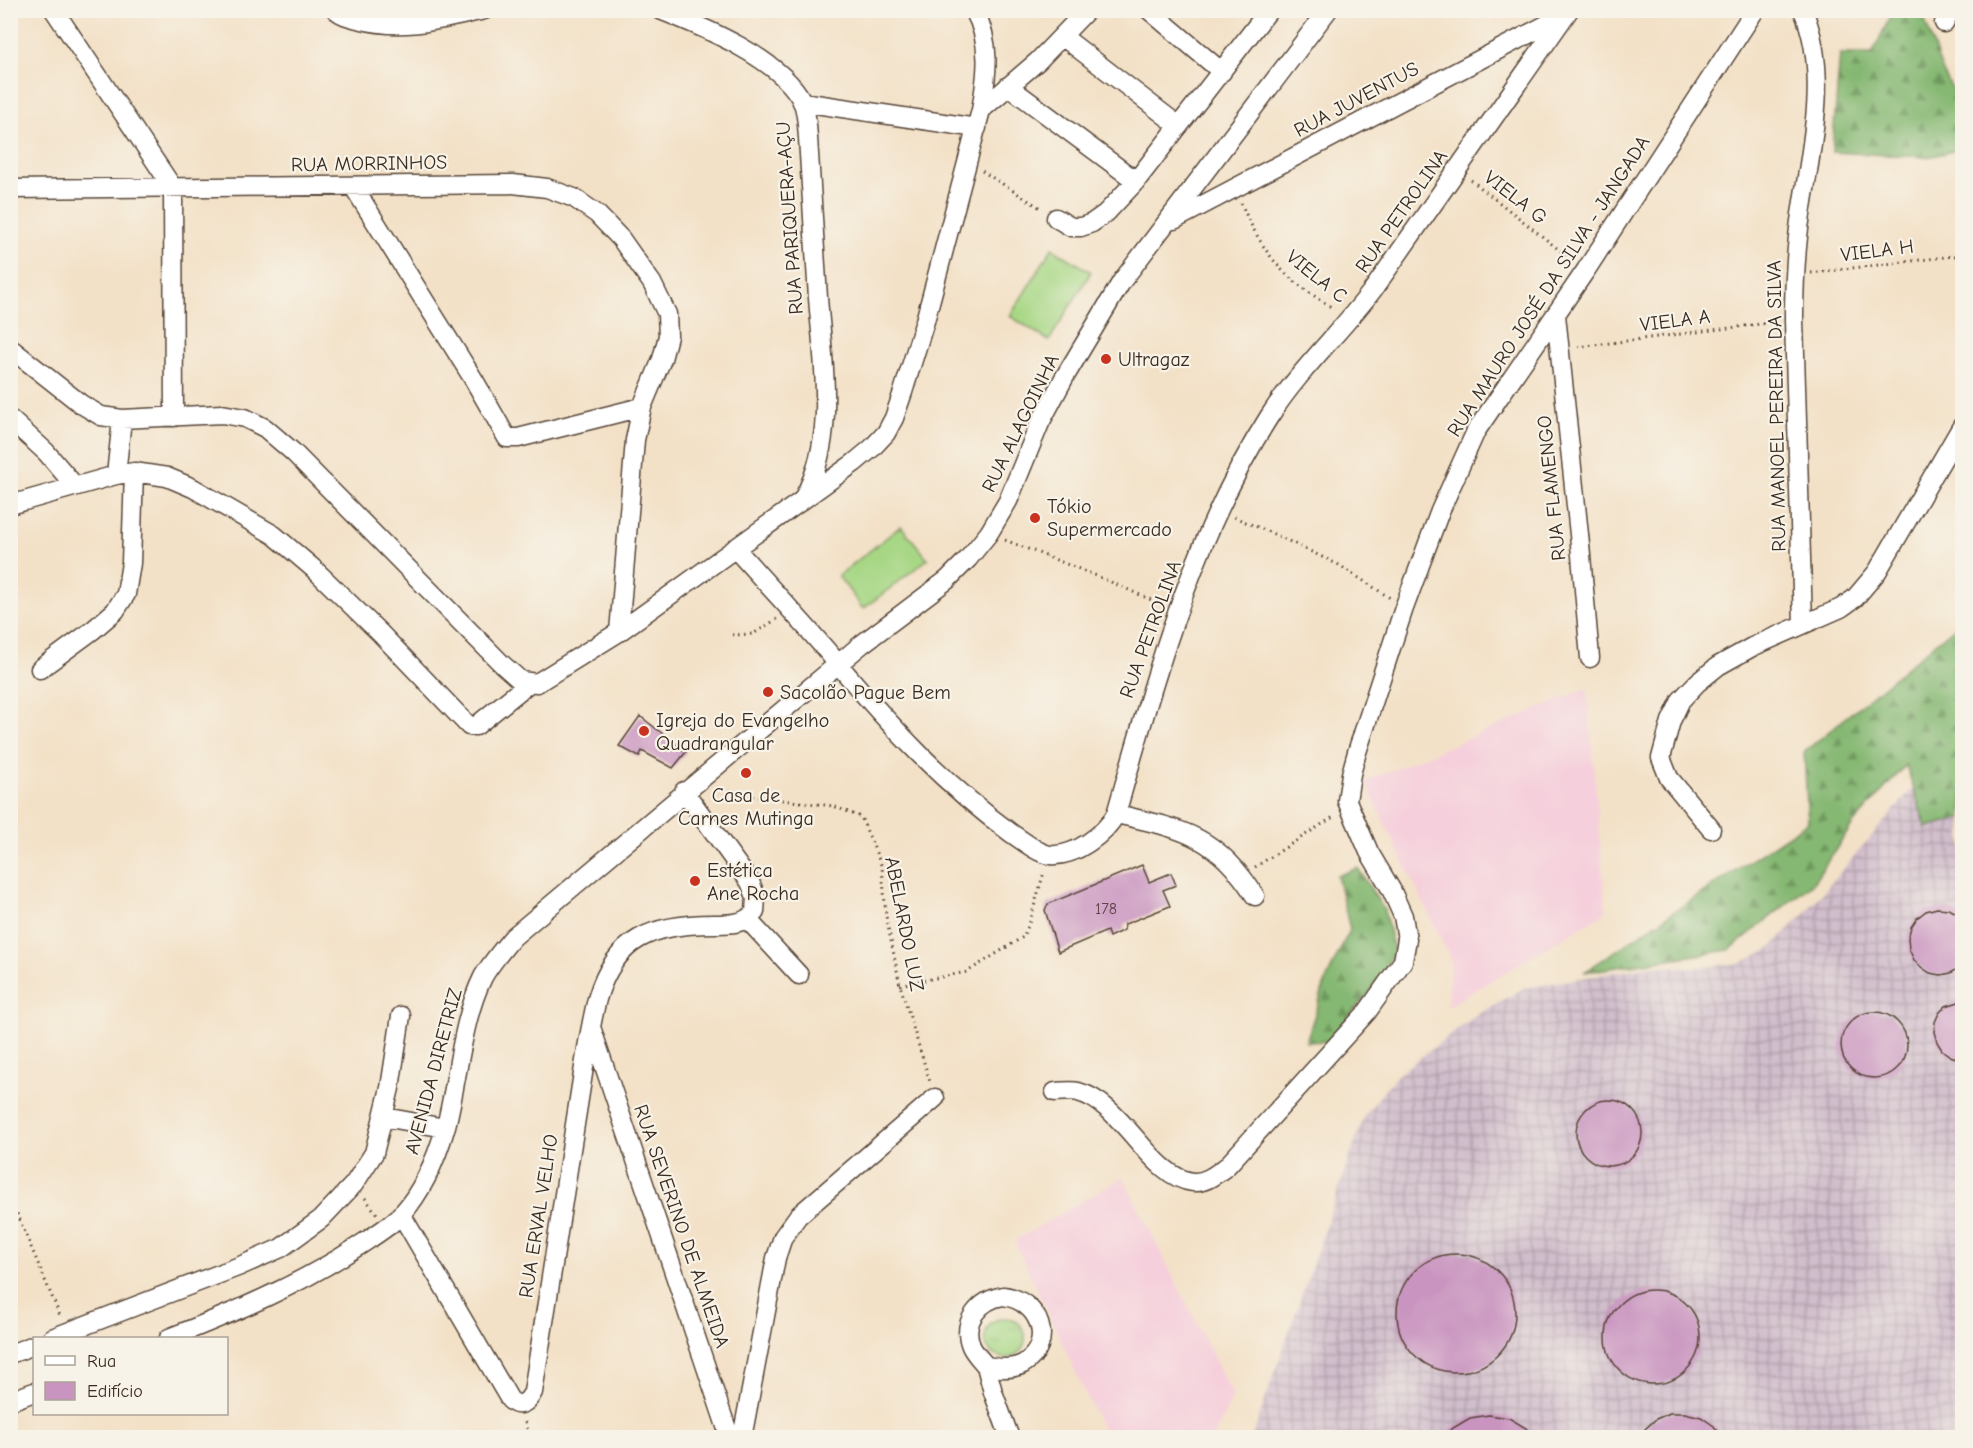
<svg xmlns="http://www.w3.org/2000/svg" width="1973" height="1448" font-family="'Comic Neue',sans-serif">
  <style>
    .built { fill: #f5cfdb }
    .industrial { fill: url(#industrial-grid) }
    .grass { fill: url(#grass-tufts); stroke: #718052; stroke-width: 1.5 }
    .forest { fill: url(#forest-firs); stroke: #607148; stroke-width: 1.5 }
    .garden { fill: #a7d785; stroke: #718052; stroke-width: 1.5 }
    .building { fill: #c994c0 }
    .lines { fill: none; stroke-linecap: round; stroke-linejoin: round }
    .minor-casing { stroke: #574537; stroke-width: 21 }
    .path { stroke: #574537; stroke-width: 3; stroke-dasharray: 1.5 4.5; stroke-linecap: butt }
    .minor { stroke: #fff; stroke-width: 18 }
    .poi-dot { fill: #c8321e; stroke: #f7f3e8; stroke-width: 2 }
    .labels { text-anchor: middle; stroke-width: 4.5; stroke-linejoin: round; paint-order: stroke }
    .number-label { font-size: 16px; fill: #5e4446 }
    .street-label { font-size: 20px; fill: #3b2a1e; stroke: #f7f3e8 }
    .poi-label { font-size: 20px; fill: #3b2a1e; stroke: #f7f3e8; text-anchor: start }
  </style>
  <defs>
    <pattern id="industrial-grid" width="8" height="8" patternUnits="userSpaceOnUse" patternTransform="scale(1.5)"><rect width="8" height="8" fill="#d1bdcc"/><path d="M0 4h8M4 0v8" fill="none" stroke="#ab9aa5"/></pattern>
    <pattern id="grass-tufts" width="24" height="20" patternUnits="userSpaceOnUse" patternTransform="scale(1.5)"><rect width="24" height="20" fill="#a7d785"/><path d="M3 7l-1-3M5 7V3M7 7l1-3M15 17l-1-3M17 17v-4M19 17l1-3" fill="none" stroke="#91b972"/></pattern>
    <pattern id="forest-firs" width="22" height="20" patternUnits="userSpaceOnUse" patternTransform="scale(1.5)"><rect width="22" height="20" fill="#85b872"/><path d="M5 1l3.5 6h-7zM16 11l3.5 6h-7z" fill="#6e965d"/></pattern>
  </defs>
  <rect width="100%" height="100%" fill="#f7f3e8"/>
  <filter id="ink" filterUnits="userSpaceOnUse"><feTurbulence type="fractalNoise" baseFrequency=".0167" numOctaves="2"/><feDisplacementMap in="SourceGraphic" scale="12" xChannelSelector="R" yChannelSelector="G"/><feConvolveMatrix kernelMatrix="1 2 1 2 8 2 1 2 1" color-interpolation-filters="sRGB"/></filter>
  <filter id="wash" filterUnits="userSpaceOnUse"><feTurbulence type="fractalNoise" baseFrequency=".008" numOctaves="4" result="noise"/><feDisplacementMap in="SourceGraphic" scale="24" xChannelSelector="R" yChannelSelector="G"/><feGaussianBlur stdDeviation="1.35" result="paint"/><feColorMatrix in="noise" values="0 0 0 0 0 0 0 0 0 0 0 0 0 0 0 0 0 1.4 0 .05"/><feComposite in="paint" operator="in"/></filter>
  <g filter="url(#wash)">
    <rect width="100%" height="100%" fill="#f3e1c7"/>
    <path class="built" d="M 1587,688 L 1606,912 L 1447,1007 L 1451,960 L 1365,782 Z
      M 1123,1177 L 1233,1396 L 1214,1437 L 1106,1437 L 1014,1241 Z"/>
    <path class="industrial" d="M 1962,732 L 1962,1437 L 1252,1438 L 1364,1116 L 1396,1076 L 1477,1015 L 1524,988 L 1651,966 L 1696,968 L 1740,963 L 1768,950 L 1805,913 Z"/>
    <path class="grass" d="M985 1338a20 20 0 1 1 40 0a20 20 0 1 1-40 0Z"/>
    <path class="forest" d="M 1893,11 L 1923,15 L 1942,70 L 1959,102 L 1962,102 L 1962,149 L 1929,157 L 1832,152 L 1840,54 L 1872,54 Z
      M 1962,621 L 1962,818 L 1926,827 L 1906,765 L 1853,824 L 1813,883 L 1729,950 L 1584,972 L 1808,822 L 1804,752 Z
      M 1358,868 L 1384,910 L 1394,951 L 1378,982 L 1328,1041 L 1306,1042 L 1326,980 L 1350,929 L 1337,876 Z"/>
    <path class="garden" d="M 1052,248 L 1091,272 L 1049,341 L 1010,316 Z
      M 901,526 L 928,559 L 863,609 L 838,576 Z"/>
    <g id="blocks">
      <path class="building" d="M 640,716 L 686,752 L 673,768 L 642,751 L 639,757 L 619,746 Z
        M 1142,865 L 1149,882 L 1171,873 L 1176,885 L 1163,890 L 1170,906 L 1125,924 L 1124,930 L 1109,937 L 1107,931 L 1058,952 L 1045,910 L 1048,904 Z
        M 1937,908 L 1949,909 L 1962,916 L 1962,966 L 1951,973 L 1941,975 L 1930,973 L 1921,967 L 1914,960 L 1909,949 L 1908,938 L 1911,927 L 1917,918 L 1926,911 Z
        M 1962,1001 L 1962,1059 L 1959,1059 L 1950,1056 L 1942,1050 L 1937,1042 L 1934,1032 L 1935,1022 L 1939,1013 L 1946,1006 Z
        M1841 1045a33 33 0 1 1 66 0a33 33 0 1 1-66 0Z
        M1576 1133a33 33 0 1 1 66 0a33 33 0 1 1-66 0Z
        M1397 1313a59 59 0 1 1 118 0a59 59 0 1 1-118 0Z
        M1606 1337a47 47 0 1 1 94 0a47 47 0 1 1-94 0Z
        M 1670,1413 L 1685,1413 L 1701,1417 L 1714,1426 L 1722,1438 L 1639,1438 L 1645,1429 L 1656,1419 Z
        M 1489,1415 L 1509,1418 L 1526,1428 L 1535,1438 L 1444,1438 L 1453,1428 L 1470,1418 Z"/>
    </g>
  </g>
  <g filter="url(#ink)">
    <use href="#blocks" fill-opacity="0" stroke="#574537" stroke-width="1.5"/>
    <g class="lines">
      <defs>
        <path id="minor" d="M 54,10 L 173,188 L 174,417
          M 336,10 C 343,16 350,17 358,19 C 404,31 439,20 484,10
          M 660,10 C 703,27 781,59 802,101 C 807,111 807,127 808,137 C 811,191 815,245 818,298 C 823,363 837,437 804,497
          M 1149,10 L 1222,72
          M 1944,23 L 1951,10
          M 1062,36 L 1179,126
          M 1008,86 L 1136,181
          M 802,102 L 977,128
          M 981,110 L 1038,61 L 1087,10
          M 353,186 L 474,380 L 507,438 L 518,438 L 642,407
          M 10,189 L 513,184 L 547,188 L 574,198 L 597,214 L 621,239 L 652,283 L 667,314 L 668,336 L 662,359 L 642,407 L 635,440 L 619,632
          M 1056,218 L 1071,227 L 1081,227 L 1092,223 L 1106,213 L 1136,181 L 1269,10
          M 1174,220 L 1561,17
          M 1556,315 L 1580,544 L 1590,658
          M 10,348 L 81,404 L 101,416 L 122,419 L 222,414 L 245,418 L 265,428 L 293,452 L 503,665 L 521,681 L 537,683 L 619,632 L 854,463 L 872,448 L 886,433 L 894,418 L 903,392 L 925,321 L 981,110 C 987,76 992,43 974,10
          M 10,419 L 46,452 L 75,486
          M 116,475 L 134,472 L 167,477 L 193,488 L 274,535 L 314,569 L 380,633 L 469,726 L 476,726 L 529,683
          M 10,505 L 116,475 L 122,419
          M 735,548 C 769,587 805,624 838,664 C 890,726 945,785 1011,833 C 1020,839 1039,854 1050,855 C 1075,857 1105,834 1116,814 C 1155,678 1192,538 1269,417 C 1299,370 1341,332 1375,287 L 1569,10
          M 1803,624 L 1794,320 C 1794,293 1795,265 1798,237 C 1806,164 1833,82 1803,10
          M 40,669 L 93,630 L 115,611 L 126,594 L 131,563 L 134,472
          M 1116,814 C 1182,829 1217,835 1255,896
          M 1711,829 L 1669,778 L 1661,758 L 1671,721 L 1681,700 L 1697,683 L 1718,666 L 1752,647 L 1841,608 L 1855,598 L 1877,572 L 1962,426
          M 748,920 L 799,975
          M 592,1030 L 730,1438
          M 1055,1092 C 1062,1092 1072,1090 1078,1092 C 1123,1103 1151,1178 1193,1182 C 1206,1183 1216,1174 1226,1167 L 1367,1012 L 1403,961 L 1407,939 L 1403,916 L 1391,889 L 1369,852 L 1347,801 L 1351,774 L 1357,752 L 1404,608 L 1440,511 L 1476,431 L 1586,270 L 1755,10
          M 384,1117 L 445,1128
          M 401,1214 L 510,1400 C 520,1409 528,1402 533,1392 L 587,1048 C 590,1032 593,1015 597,999 C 615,937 654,924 713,924 C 730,924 743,925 755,912 L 756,897 L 750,882 L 684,791
          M 1003,1296 C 1040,1300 1056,1344 1023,1364 C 1011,1370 998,1368 986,1366 C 981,1360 974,1353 971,1346 C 961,1321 980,1300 1003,1296 Z
          M 52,1338 L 240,1266 L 281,1248 L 321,1219 L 354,1184 L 374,1153 L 390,1088 L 401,1016
          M 169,1338 C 233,1313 299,1285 357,1247 C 372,1237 388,1228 401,1215 C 423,1191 437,1157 446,1126 C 458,1079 462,1019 483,977 C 491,963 503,949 513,937 L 862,644 L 947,580 L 968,559 L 989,533 L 1008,501 L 1040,423 L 1064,378 L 1122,281 L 1328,10
          M 10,1354 L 34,1345
          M 986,1366 L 993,1392 L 1010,1438
          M 10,1401 L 34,1392
          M 742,1438 L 776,1258 L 783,1237 L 798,1216 L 935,1098"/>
      </defs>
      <use href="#minor" class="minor-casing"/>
      <path class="path" d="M 982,171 L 1042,209
        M 1471,180 L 1572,260
        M 1241,203 C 1252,229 1267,256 1287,275 C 1301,288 1318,298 1334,309
        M 1811,273 L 1962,255
        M 1578,347 L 1777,322
        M 1234,517 L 1276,535 L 1339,565 L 1390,598
        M 1005,540 L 1097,576 L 1163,605
        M 732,635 L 753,634 L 777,619
        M 717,788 L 757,797 L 833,806 L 861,817 L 882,867 L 886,916 L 900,985 L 930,1082
        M 1255,867 L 1335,816
        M 900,985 L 967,972 L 1023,937 L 1029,924 L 1044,872
        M 10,1197 L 61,1318
        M 365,1198 L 377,1214
        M 525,1422 L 530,1438"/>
      <use href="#minor" class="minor"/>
    </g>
  </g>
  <g class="poi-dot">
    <circle cx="1106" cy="359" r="6"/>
    <circle cx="1035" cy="518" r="6"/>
    <circle cx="768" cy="692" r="6"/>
    <circle cx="644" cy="731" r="6"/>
    <circle cx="746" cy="773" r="6"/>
    <circle cx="695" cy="881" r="6"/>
  </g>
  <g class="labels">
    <g class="number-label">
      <text x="1106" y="914">178</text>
    </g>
    <g class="street-label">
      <text transform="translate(1356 99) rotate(-28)" y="7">RUA JUVENTUS</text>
      <text transform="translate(369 163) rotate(-1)" y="7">RUA MORRINHOS</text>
      <text transform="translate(1516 197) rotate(38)" y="7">VIELA G</text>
      <text transform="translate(1401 211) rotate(-55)" y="7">RUA PETROLINA</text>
      <text transform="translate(789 218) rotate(-94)" y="7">RUA PARIQUERA-AÇU</text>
      <text transform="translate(1877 250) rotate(-7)" y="7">VIELA H</text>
      <text transform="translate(1317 276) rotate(39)" y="7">VIELA C</text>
      <text transform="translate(1548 286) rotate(-57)" y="7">RUA MAURO JOSÉ DA SILVA - JANGADA</text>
      <text transform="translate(1675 320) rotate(-7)" y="7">VIELA A</text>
      <text transform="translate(1776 406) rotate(-91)" y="7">RUA MANOEL PEREIRA DA SILVA</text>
      <text transform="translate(1020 423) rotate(-64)" y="7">RUA ALAGOINHA</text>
      <text transform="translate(1551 488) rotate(-96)" y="7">RUA FLAMENGO</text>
      <text transform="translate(1150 629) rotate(-70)" y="7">RUA PETROLINA</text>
      <text transform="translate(905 924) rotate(79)" y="7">ABELARDO LUZ</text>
      <text transform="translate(433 1071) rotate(-75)" y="7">AVENIDA DIRETRIZ</text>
      <text transform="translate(538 1216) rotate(-81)" y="7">RUA ERVAL VELHO</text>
      <text transform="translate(682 1226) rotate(71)" y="7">RUA SEVERINO DE ALMEIDA</text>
    </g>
    <g class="poi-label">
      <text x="1118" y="366">Ultragaz</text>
      <text x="1047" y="513">Tókio<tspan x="1047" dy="23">Supermercado</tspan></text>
      <text x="780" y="699">Sacolão Pague Bem</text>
      <text x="656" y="727">Igreja do Evangelho<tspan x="656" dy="23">Quadrangular</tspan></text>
      <text x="746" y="802" text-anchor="middle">Casa de<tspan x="746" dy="23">Carnes Mutinga</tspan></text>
      <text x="707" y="877">Estética<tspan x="707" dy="23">Ane Rocha</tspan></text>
    </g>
  </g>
  <rect width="1973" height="1448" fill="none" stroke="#f7f3e8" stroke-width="36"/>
  <rect x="33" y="1337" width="195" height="78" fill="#f7f3e8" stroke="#aca397" stroke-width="1.5"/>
  <rect x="45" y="1356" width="30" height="9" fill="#ffffff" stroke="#aca397" stroke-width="1.5"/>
  <text x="87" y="1367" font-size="18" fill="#3b2a1e">Rua</text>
  <rect x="45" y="1382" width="30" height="18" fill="#c994c0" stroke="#aca397" stroke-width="1.5"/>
  <text x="87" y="1397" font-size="18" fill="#3b2a1e">Edifício</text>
</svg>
